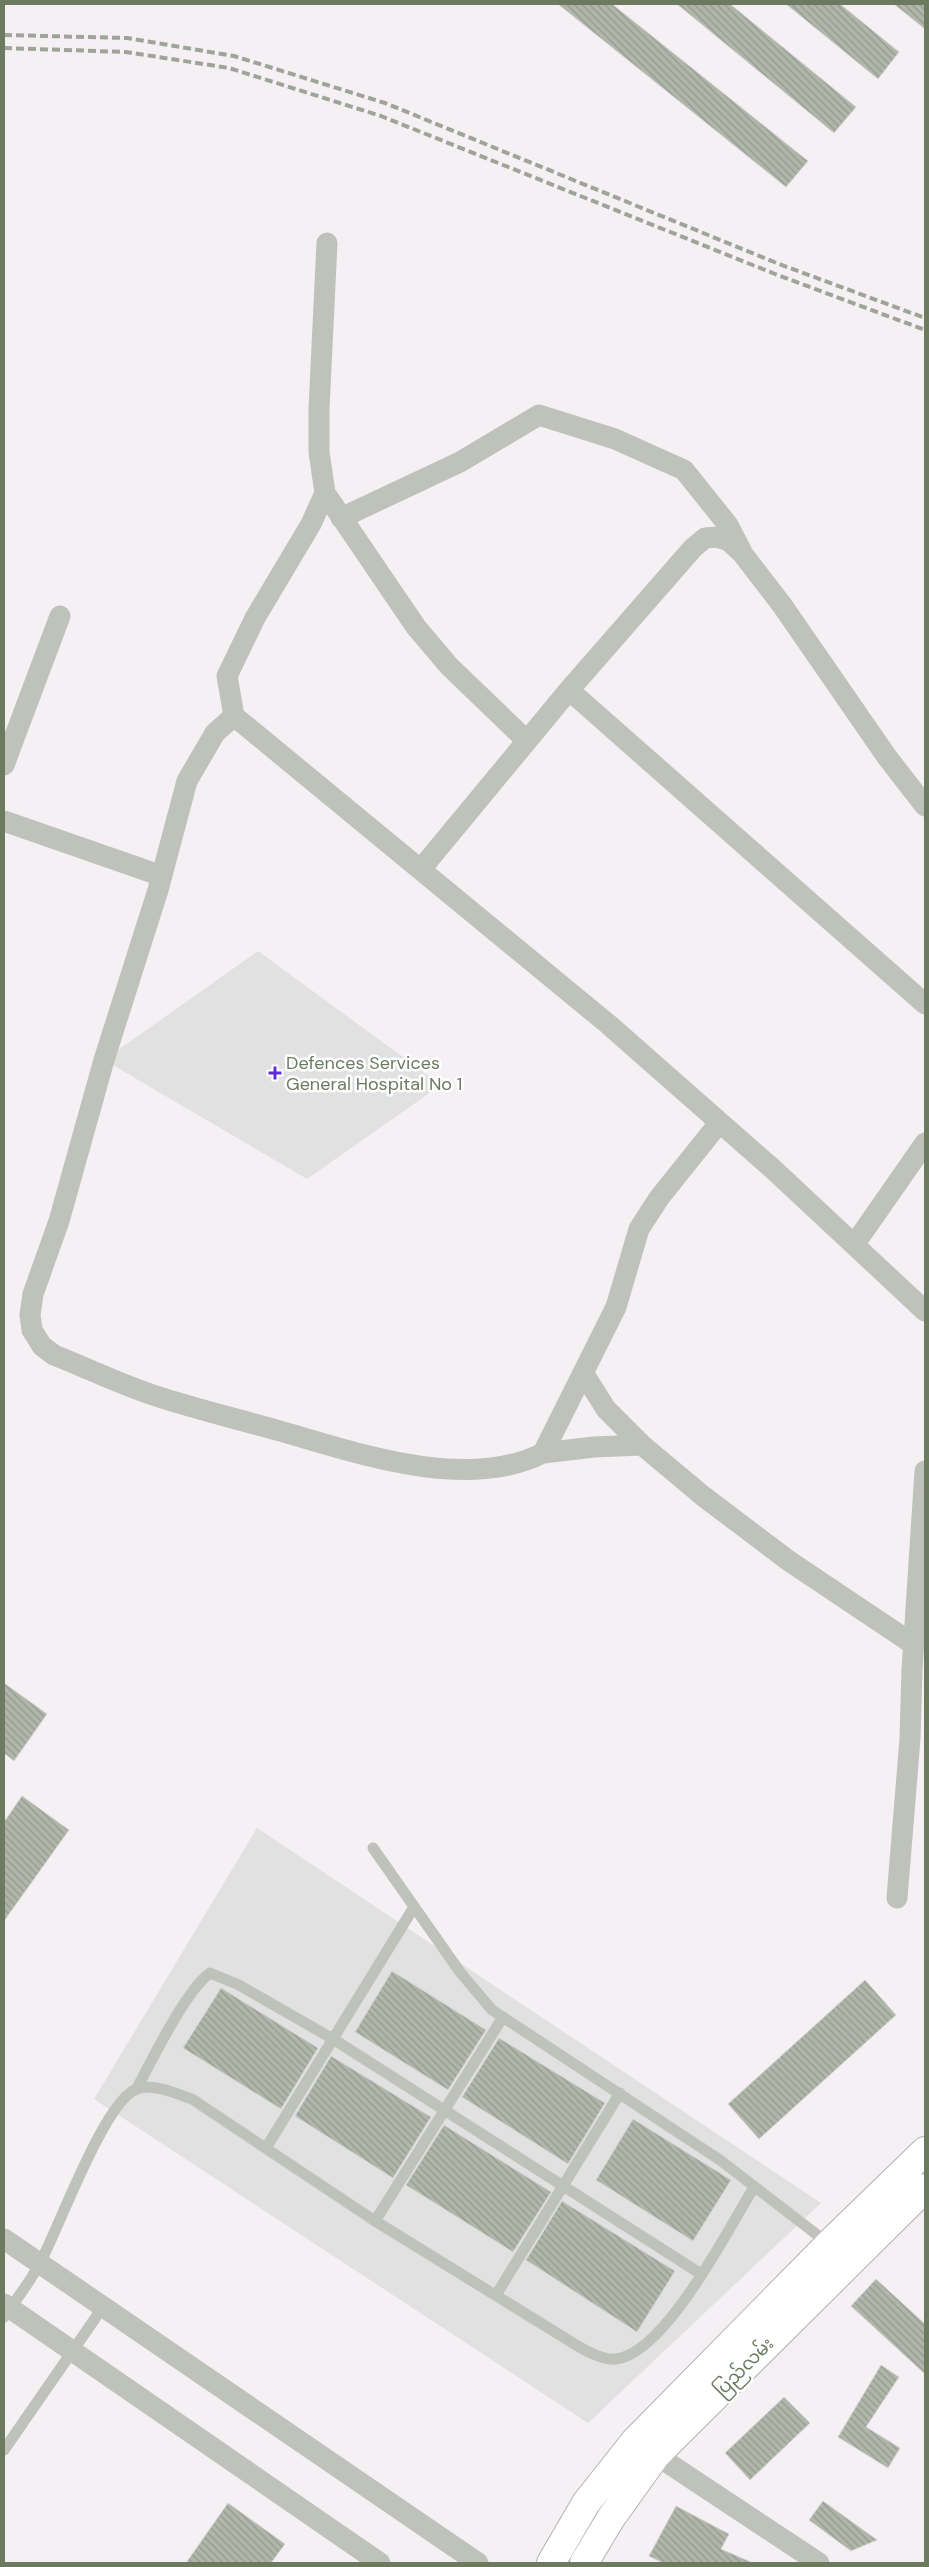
<svg xmlns="http://www.w3.org/2000/svg" width="929" height="2567" font-family="'DM Sans','Noto Sans Myanmar',sans-serif">
  <style>
    .built { fill: #e2e1e1 }
    .building { fill: url(#building-back-hatch); stroke: #d5d3d4 }
    .lines { fill: none; stroke-linecap: round; stroke-linejoin: round }
    .highway-casing { stroke: #b0b4ac; stroke-width: 30 }
    .lane { stroke: #bec2ba; stroke-width: 11 }
    .street { stroke: #bec2ba; stroke-width: 21 }
    .highway { stroke: #fff; stroke-width: 28 }
    .rail { stroke: #9ea598; stroke-width: 4; stroke-dasharray: 8 4; stroke-linecap: butt }
    .poi-dot { fill: #602dd7; stroke: #fff; stroke-width: 2 }
    .labels { text-anchor: middle; stroke-width: 5; stroke-linejoin: round; paint-order: stroke }
    .poi-label { font-size: 18px; fill: #6c7a60; stroke: #fff; text-anchor: start }
    .street-label { font-size: 18px; fill: #6c7a60; stroke: #fff }
  </style>
  <defs>
    <pattern id="building-back-hatch" width="6" height="6" patternUnits="userSpaceOnUse" patternTransform="scale(1.25)"><rect width="6" height="6" fill="#b1b6ab"/><path d="M-1 5l2 2M0 0l6 6M5-1l2 2" fill="none" stroke="#94998f"/></pattern>
  </defs>
  <rect width="100%" height="100%" fill="#f4f0f3"/>
  <path class="built" d="M 258,951 L 441,1085 L 307,1179 L 104,1060 Z
    M 257,1828 L 821,2203 L 588,2423 L 94,2099 Z"/>
  <path class="building" d="M 558,4 L 612,4 L 808,161 L 786,187 Z
    M 677,4 L 730,4 L 856,107 L 834,133 Z
    M 786,4 L 840,4 L 899,52 L 878,79 Z
    M 894,4 L 925,4 L 925,29 Z
    M 4,1683 L 47,1714 L 14,1761 L 4,1753 Z
    M 22,1796 L 69,1830 L 4,1921 L 4,1822 Z
    M 392,1971 L 486,2030 L 448,2090 L 355,2032 Z
    M 865,1980 L 896,2015 L 759,2139 L 728,2104 Z
    M 221,1988 L 318,2048 L 281,2109 L 183,2048 Z
    M 499,2038 L 605,2103 L 568,2164 L 462,2097 Z
    M 331,2056 L 431,2117 L 393,2178 L 295,2116 Z
    M 633,2119 L 731,2180 L 693,2241 L 596,2180 Z
    M 444,2125 L 551,2192 L 513,2252 L 406,2185 Z
    M 562,2201 L 675,2271 L 637,2332 L 526,2260 Z
    M 876,2279 L 925,2324 L 925,2374 L 851,2306 Z
    M 881,2365 L 899,2377 L 866,2427 L 900,2448 L 888,2468 L 838,2437 Z
    M 784,2397 L 810,2423 L 750,2480 L 725,2453 Z
    M 823,2501 L 877,2540 L 851,2551 L 809,2520 Z
    M 228,2503 L 285,2544 L 271,2563 L 186,2563 Z
    M 676,2506 L 729,2534 L 721,2549 L 753,2563 L 663,2563 L 649,2556 Z"/>
  <g class="lines">
    <defs>
      <path id="highway" d="M 551,2563 L 586,2503 L 635,2441 L 829,2244 L 925,2151
        M 584,2563 L 611,2518 L 656,2455 L 925,2188"/>
    </defs>
    <use href="#highway" class="highway-casing"/>
    <path class="lane" d="M 373,1848 L 460,1972 L 492,2010 L 720,2160 L 829,2244
      M 137,2088 C 152,2060 186,1990 210,1973 L 239,1985 L 333,2039 L 701,2274
      M 266,2148 L 414,1907
      M 375,2221 L 503,2017
      M 496,2295 L 620,2093
      M 4,2317 C 16,2300 30,2282 40,2263 C 58,2230 105,2099 137,2089 C 154,2083 176,2094 192,2099 L 375,2221 L 560,2335 C 574,2344 599,2361 616,2359 C 665,2354 729,2228 754,2187
      M 4,2450 L 103,2307"/>
    <path class="street" d="M 327,243 L 319,409 L 319,452 L 325,493 L 416,627 L 449,666 L 527,741
      M 325,493 L 311,524 L 255,618 L 227,676 L 234,716 L 608,1024 L 774,1170 L 925,1311
      M 341,518 L 460,462 L 539,415 L 615,439 L 684,470 L 728,525 L 741,550
      M 569,690 L 925,1004
      M 234,716 L 215,733 L 187,781 L 158,890 L 104,1060 L 59,1221 L 33,1294 L 30,1315 L 32,1330 L 42,1346 L 54,1355 C 87,1368 119,1384 153,1395 C 195,1409 238,1419 280,1431 C 357,1453 467,1492 543,1453 L 616,1307 L 639,1229 L 659,1198 L 719,1123
      M 4,765 L 60,616
      M 4,821 L 162,876
      M 421,869 L 569,690 L 693,548 L 705,538 L 717,537 L 729,541 L 742,553 L 782,605 L 887,757 L 925,806
      M 854,1245 L 925,1143
      M 584,1374 L 606,1409 L 642,1445 L 703,1496 L 789,1561 L 913,1644
      M 543,1453 L 594,1447 L 642,1445
      M 897,1898 L 910,1739 L 912,1670 L 925,1471
      M 4,2239 L 478,2563
      M 4,2304 L 380,2563
      M 656,2455 L 819,2563"/>
    <use href="#highway" class="highway"/>
    <path class="rail" d="M 4,35 L 127,38 L 234,56 L 385,103 L 779,264 L 925,318
      M 4,48 L 126,52 L 229,68 L 381,116 L 775,274 L 925,330"/>
  </g>
  <path class="poi-dot" d="M272.5 1065.5h5v5h5v5h-5v5h-5v-5h-5v-5h5z"/>
  <g class="labels">
    <g class="poi-label">
      <text x="286" y="1069">Defences Services<tspan x="286" dy="21">General Hospital No 1</tspan></text>
    </g>
    <g class="street-label">
      <text transform="translate(744 2367) rotate(-45)" y="6">ပြည်လမ်း</text>
    </g>
  </g>
  <rect width="929" height="2567" fill="none" stroke="#6c7a60" stroke-width="10"/>
</svg>
